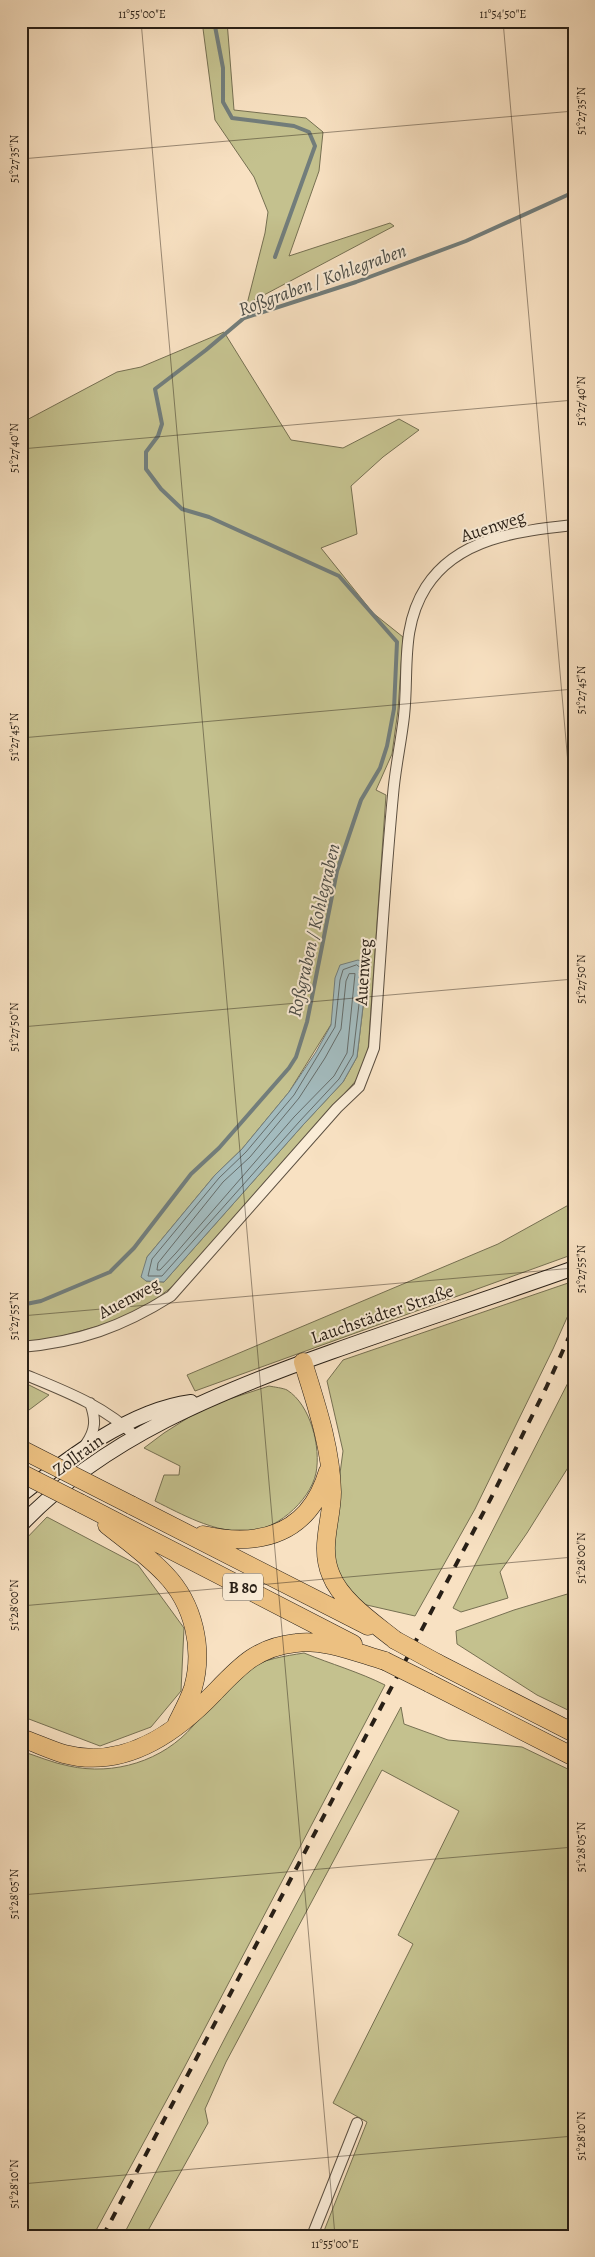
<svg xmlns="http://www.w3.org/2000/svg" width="595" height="2257" font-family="Alegreya,serif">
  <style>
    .green { fill: #c4c18e; stroke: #767052; fill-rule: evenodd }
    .water { fill: #a3bbbe; stroke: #727d7b }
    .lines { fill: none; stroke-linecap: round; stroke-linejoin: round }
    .shore { stroke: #666d6a; stroke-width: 1 }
    .stream { stroke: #727d7b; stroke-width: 4 }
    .street-casing { stroke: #5c5041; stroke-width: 12 }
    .secondary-casing { stroke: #281f16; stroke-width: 16 }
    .highway-casing { stroke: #281f16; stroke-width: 19 }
    .street { stroke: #faecd7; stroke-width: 10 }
    .secondary { stroke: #faecd7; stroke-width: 14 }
    .highway { stroke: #ecc081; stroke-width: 18 }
    .rail { stroke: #281f16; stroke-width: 4; stroke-dasharray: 9 9; stroke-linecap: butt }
    .highway-bridge-casing { stroke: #281f16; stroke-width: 19; stroke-linecap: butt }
    .highway-bridge { stroke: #ecc081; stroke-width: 18 }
    .ticks { fill: none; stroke: #281f16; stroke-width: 1; stroke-opacity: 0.45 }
    .labels { text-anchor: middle; stroke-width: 4; stroke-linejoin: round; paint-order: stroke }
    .shield { fill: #faecd7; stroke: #675c50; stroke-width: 1 }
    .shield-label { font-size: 16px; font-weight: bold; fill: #281f16 }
    .street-label { font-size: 18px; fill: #281f16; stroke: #faecd7 }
    .water-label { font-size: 19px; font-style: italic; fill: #4d4e48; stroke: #faecd7 }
    .neatline { fill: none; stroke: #281f16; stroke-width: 2 }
    .ticks-label { font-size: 12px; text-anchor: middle; fill: #281f16 }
  </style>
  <rect width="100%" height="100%" fill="#f8e1c2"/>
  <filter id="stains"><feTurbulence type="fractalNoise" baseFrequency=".004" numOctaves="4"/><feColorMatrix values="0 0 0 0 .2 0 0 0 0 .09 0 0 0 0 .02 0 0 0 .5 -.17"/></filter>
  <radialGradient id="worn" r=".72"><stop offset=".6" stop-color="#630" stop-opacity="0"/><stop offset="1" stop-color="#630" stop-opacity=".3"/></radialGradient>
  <path class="green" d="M 202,21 L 227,21 L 234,110 L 306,118 L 323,132 L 319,171 L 289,256 L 390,223 L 394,226 L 247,304 L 265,233 L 268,212 L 254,177 L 215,120 Z
    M 224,332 L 291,440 L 343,448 L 399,419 L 419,430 L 383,457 L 351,486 L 357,534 L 321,548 L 373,613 L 403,637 L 398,710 L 392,754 L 376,790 L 386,795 L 368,1051 L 360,1076 L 177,1283 L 143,1309 L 103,1325 L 21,1347 L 21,423 L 117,372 L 141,367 ZM 368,965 L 357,1057 L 343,1082 L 303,1125 L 164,1282 L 146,1281 L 147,1257 L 215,1175 L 242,1149 L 289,1092 Z
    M 574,1202 L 574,1254 L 195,1391 L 187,1375 L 498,1244 Z
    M 574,1281 L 574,1302 L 553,1349 L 475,1509 L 415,1616 L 358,1603 L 339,1578 L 331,1541 L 343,1451 L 327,1381 L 343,1360 Z
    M 574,1371 L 574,1458 L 527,1533 L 500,1572 L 508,1598 L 461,1612 L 453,1608 Z
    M 21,1381 L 49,1395 L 21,1416 Z
    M 269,1386 C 274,1387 283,1388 287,1390 C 311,1405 321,1448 316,1473 C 310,1502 273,1533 244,1532 C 212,1531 183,1515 155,1501 L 164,1475 L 179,1475 L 180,1466 L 144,1448 L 164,1433 L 205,1407 Z
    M 47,1517 L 138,1565 L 184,1628 L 181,1691 L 151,1727 L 100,1746 L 21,1716 L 21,1544 Z
    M 574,1592 L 574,1713 L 537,1695 L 457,1644 L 456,1631 L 514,1610 Z
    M 304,1653 C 331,1664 359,1672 385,1685 L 184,2068 L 93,2236 L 21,2236 L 21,1751 C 37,1756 53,1763 69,1766 C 114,1776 163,1761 193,1726 C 209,1706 224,1683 246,1670 C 263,1659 285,1656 304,1653 Z
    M 401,1707 L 404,1724 L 448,1740 L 522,1747 L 574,1772 L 574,2236 L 322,2236 L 367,2122 L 333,2103 L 413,1944 L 398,1935 L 459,1811 L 382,1770 L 226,2062 L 205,2109 L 208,2123 L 145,2236 L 123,2236 L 227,2034 Z"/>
  <path class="water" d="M 358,960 L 368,965 L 357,1057 L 343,1082 L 303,1125 L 164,1282 L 146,1281 L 141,1277 L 147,1257 L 215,1175 L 242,1149 L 289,1092 L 316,1052 L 331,1025 L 335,978 L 340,965 Z"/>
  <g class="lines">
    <path class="shore" d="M 357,965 L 363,970 L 353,1055 L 339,1079 L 299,1122 L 162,1276 L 148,1276 L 152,1259 L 219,1178 L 246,1152 L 294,1095 L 335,1027 L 340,980 L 343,970 Z
      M 355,974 L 347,1053 L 334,1076 L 294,1117 L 176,1253 L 160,1270 L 157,1270 L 158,1263 L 223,1182 L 250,1157 L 299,1098 L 325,1058 L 341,1029 L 346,981 L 349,974 Z"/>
    <path class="stream" d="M 214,21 L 223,68 L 223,102 L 232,118 L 294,126 L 309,132 L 315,146 L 275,257
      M 21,1305 L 41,1301 L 110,1272 L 134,1248 L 191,1174 L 219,1148 L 289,1068 L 296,1057 L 307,1022 L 337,871 L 361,800 L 380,768 L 387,746 L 394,709 L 397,642 L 339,576 L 209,517 L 182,509 L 161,489 L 146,469 L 146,452 L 158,436 L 162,424 L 155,389 L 206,350 L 244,318 L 356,282 L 466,241 L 574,192"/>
    <defs>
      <path id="street" d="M 21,1347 C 79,1342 122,1327 171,1296 L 337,1108 L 359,1087 L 374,1048 C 380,964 385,879 393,795 C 395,769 401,743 404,716 C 409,672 400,628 426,587 C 458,537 520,531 574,525
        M 21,1373 C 62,1390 104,1405 136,1437
        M 86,1444 C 96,1430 96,1419 90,1403
        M 312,2236 L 357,2123"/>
      <path id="secondary" d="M 21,1495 C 68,1458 130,1410 191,1402
        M 21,1525 C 103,1438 221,1391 331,1352 C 412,1323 493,1297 574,1268"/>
      <path id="highway" d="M 303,1362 C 316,1404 331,1447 332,1492 C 332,1520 319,1547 331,1575 C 341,1601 374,1623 395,1640
        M 80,1503 L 353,1644
        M 131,1505 L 368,1626
        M 107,1525 C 127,1541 148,1556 165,1574 C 194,1604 204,1649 193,1688 C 189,1700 183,1711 177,1723
        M 203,1535 C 262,1548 310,1533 328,1471
        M 437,1663 L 574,1733
        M 429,1683 L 574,1757
        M 21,1738 C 36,1743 50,1750 64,1754 C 124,1770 175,1734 214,1693 C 240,1666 257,1647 296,1643 C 326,1639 357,1653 385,1661"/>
    </defs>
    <use href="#street" class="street-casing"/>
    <use href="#secondary" class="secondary-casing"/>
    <use href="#highway" class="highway-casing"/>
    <use href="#street" class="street"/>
    <use href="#secondary" class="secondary"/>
    <use href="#highway" class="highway"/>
    <path class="rail" d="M 103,2236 L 491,1498 L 546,1388 L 574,1326"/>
    <defs>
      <path id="highway-bridge" d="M 21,1449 L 131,1505
        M 21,1473 L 80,1503
        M 395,1640 L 437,1663
        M 385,1661 L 429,1683"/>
    </defs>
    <use href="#highway-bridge" class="highway-bridge-casing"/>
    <use href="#highway-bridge" class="highway-bridge"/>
  </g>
  <path class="ticks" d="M 141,21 L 335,2236M 503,21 L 574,832M 21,159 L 574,111M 21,449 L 574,400M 21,738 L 574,689M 21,1027 L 574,979M 21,1316 L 574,1268M 21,1606 L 574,1557M 21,1895 L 574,1847M 21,2184 L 574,2136"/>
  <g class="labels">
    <rect class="shield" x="223" y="1573.5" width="40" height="27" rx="4"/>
    <g class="shield-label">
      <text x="243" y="1593">B 80</text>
    </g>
    <g class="street-label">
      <text transform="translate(493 526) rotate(-18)" y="6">Auenweg</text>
      <text transform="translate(363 972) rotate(-86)" y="6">Auenweg</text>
      <text transform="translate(129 1298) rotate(-28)" y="6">Auenweg</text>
      <text transform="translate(382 1314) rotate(-19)" y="6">Lauchstädter Straße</text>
      <text transform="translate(78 1455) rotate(-36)" y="6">Zollrain</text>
    </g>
    <g class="water-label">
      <text transform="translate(322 279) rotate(-20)" y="7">Roßgraben / Kohlegraben</text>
      <text transform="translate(313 930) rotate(-77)" y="7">Roßgraben / Kohlegraben</text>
    </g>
  </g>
  <rect width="595" height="2257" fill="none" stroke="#f8e1c2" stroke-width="55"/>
  <rect x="28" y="28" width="540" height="2202" class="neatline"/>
  <g class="ticks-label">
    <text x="142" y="18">11°55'00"E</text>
    <text x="503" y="18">11°54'50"E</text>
    <text transform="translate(581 111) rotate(-90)" y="4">51°27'35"N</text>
    <text transform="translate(14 159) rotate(-90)" y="4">51°27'35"N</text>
    <text transform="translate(581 401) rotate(-90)" y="4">51°27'40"N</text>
    <text transform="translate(14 448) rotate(-90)" y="4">51°27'40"N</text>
    <text transform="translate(581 690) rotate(-90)" y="4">51°27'45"N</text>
    <text transform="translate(14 737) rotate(-90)" y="4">51°27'45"N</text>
    <text transform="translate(581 979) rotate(-90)" y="4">51°27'50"N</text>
    <text transform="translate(14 1027) rotate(-90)" y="4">51°27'50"N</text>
    <text transform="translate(581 1269) rotate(-90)" y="4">51°27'55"N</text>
    <text transform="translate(14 1316) rotate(-90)" y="4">51°27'55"N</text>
    <text transform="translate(581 1558) rotate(-90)" y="4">51°28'00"N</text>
    <text transform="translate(14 1605) rotate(-90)" y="4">51°28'00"N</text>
    <text transform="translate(581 1847) rotate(-90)" y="4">51°28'05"N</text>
    <text transform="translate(14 1894) rotate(-90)" y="4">51°28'05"N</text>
    <text transform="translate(581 2136) rotate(-90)" y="4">51°28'10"N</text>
    <text transform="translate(14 2184) rotate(-90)" y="4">51°28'10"N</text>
    <text x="335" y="2248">11°55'00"E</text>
  </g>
  <rect width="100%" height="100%" filter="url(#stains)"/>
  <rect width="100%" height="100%" fill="url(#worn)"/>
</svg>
